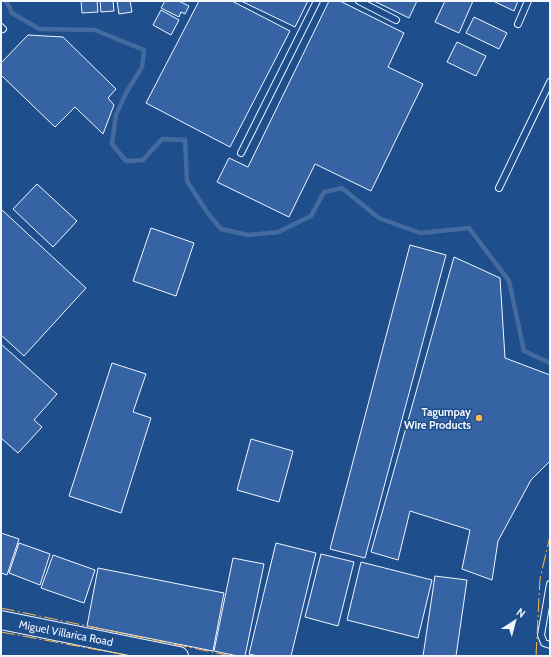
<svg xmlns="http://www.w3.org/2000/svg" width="551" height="657" font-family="Cabin,sans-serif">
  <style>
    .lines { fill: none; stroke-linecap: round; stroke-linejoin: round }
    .stream { stroke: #446ba0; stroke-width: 4.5 }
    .building { fill: #3563a3; stroke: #f2f6ff }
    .service-casing { stroke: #f2f6ff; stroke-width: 8 }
    .secondary-casing { stroke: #f2f6ff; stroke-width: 20 }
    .service { stroke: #1f4e8c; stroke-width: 6 }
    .secondary { stroke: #1f4e8c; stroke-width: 18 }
    .power { stroke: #ffb74d; stroke-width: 1; stroke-dasharray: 14 3 2 3; stroke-linecap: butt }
    .poi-dot { fill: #ffb74d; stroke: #1f4e8c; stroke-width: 1.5 }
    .labels { text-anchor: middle; stroke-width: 3; stroke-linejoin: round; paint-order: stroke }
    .poi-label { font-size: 11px; font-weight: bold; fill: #f2f6ff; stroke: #1f4e8c; text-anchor: end }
    .street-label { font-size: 11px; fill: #f2f6ff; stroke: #1f4e8c }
  </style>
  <rect width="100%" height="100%" fill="#1f4e8c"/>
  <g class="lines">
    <path class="stream" d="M 6,1 L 12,13 L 39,29 L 95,30 L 144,50 L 142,67 L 126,93 L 116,115 L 112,144 L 126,161 L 143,160 L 162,139 L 185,140 L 187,181 L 207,212 L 221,229 L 248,235 L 278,232 L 311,216 L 324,192 L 342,188 L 379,218 L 420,233 L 469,228 L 509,281 L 524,351 L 550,363"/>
  </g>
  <path class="building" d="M 81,1 L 97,1 L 98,12 L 82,13 Z
    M 100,1 L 113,1 L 114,11 L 101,12 Z
    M 117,1 L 130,1 L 132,12 L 119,14 Z
    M 165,1 L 179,1 L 189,6 L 185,14 L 181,12 L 179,17 L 161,8 Z
    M 199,1 L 232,1 L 290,31 L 230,147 L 146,103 Z
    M 241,1 L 308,1 L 295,27 Z
    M 329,1 L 340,1 L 404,33 L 388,67 L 423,84 L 371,191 L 315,164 L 289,217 L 217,182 L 229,158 L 248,167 Z
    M 374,1 L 417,1 L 409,18 Z
    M 445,1 L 473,1 L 459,33 L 435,22 Z
    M 493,1 L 518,1 L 514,11 Z
    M 161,10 L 179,20 L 171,35 L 153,25 Z
    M 474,17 L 507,33 L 499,49 L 466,33 Z
    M 28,35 L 63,37 L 116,89 L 108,98 L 114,105 L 103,134 L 75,107 L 55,127 L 1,75 L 1,63 Z
    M 457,42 L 486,56 L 476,76 L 447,62 Z
    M 37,184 L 77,221 L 53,247 L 13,209 Z
    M 1,209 L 86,288 L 24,356 L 1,335 Z
    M 151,228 L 194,243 L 176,296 L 133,281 Z
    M 410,245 L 446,255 L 365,558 L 330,549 Z
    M 454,257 L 500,278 L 505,358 L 550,375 L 550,461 L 531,480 L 498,541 L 492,580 L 462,569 L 470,530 L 410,511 L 398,560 L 371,552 Z
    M 1,344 L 57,394 L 34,420 L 42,427 L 18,453 L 1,438 Z
    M 112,363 L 146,374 L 133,412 L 151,418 L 121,513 L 69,496 Z
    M 251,439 L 293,451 L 279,502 L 237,490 Z
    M 1,533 L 19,539 L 7,575 L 1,573 Z
    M 19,543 L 50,554 L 40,585 L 9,573 Z
    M 276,543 L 316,553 L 291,656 L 258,656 L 249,654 Z
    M 321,554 L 354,562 L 338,626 L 305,617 Z
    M 53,555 L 95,570 L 84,603 L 41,588 Z
    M 233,558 L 264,564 L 245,656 L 238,656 L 214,651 Z
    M 361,562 L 432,580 L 418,638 L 347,620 Z
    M 98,568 L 224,593 L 213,651 L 87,626 Z
    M 435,576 L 467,580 L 456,656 L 423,656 Z"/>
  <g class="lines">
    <defs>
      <path id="service" d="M 359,1 L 396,20
        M 518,24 L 528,1
        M 1,27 L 3,29
        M 241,153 L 317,1
        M 499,188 L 550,82
        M 550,584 L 541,635 L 544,643 L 550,645"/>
      <path id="secondary" d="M 1,620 L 179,656"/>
    </defs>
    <use href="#service" class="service-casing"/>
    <use href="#secondary" class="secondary-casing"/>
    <use href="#service" class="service"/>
    <use href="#secondary" class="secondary"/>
    <path class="power" d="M 1,608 L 231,656
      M 1,632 L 131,656
      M 536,656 L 540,579 L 550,536"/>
  </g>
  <circle class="poi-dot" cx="479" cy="418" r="4"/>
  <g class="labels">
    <g class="poi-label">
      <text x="471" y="416">Tagumpay<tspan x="471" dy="13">Wire Products</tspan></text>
    </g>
    <g class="street-label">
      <text transform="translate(66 633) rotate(11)" y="4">Miguel Villarica Road</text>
    </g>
  </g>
  <rect width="551" height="657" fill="none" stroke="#f2f6ff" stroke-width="4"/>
  <g transform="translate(515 621) rotate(36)" stroke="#1f4e8c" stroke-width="3" paint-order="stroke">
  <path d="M0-3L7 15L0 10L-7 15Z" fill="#f2f6ff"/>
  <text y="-6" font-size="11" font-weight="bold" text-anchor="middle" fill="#f2f6ff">N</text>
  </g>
</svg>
